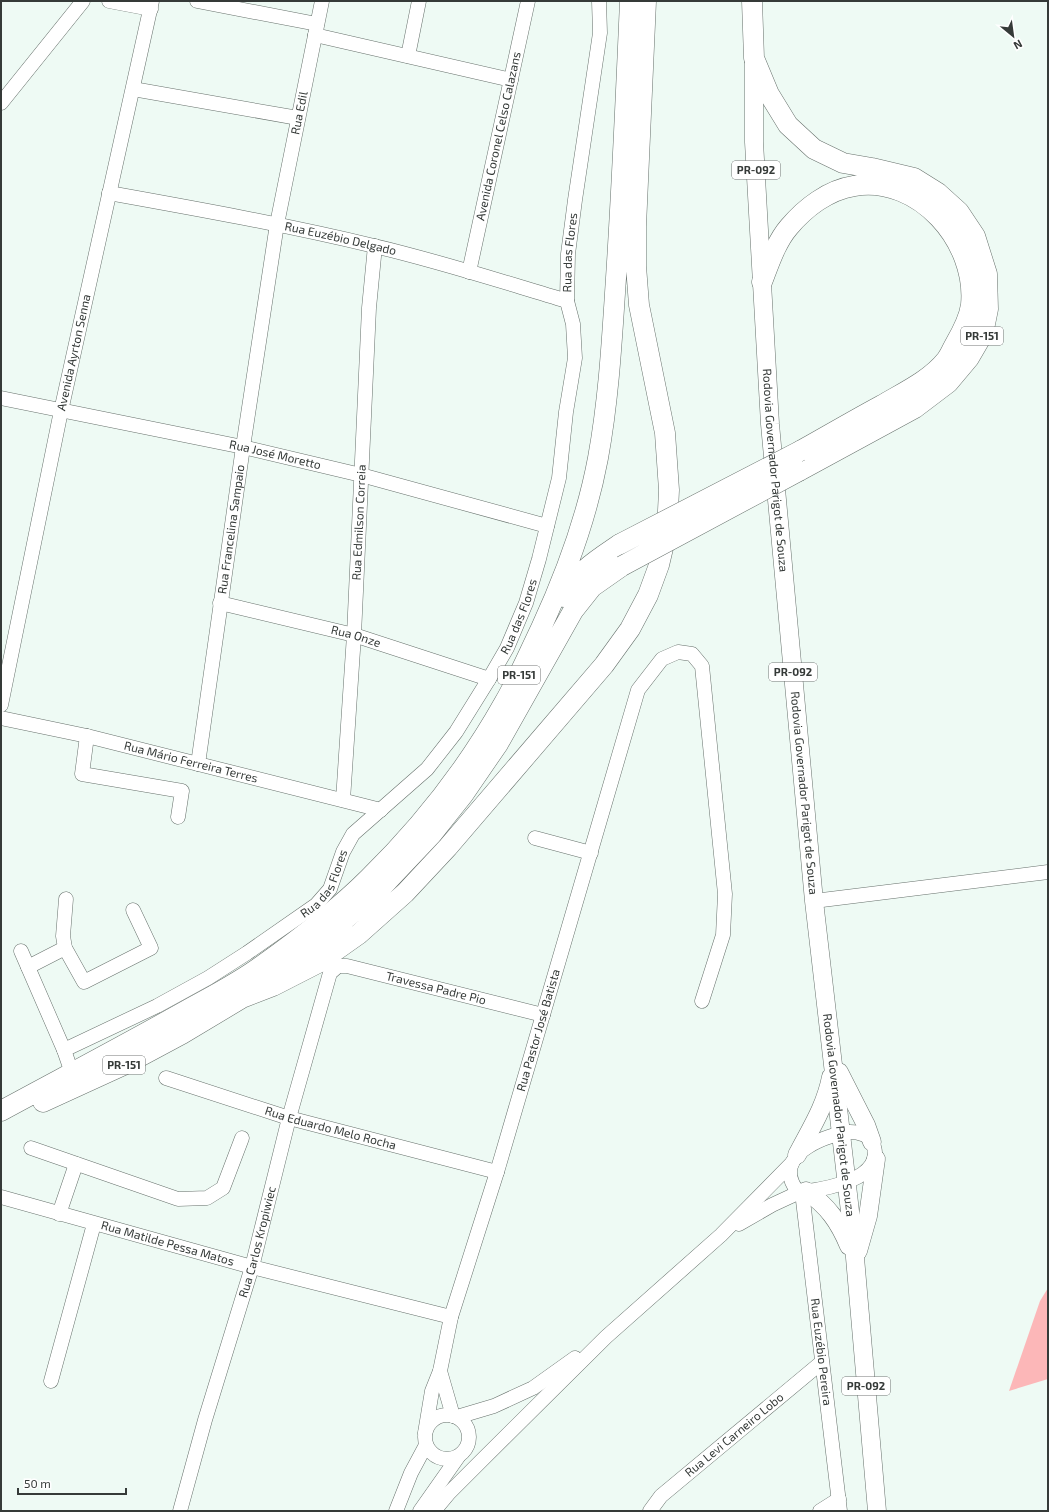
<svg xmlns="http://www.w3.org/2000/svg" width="1049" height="1512" font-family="'Exo 2',sans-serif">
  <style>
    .green { fill: #fcb7b8 }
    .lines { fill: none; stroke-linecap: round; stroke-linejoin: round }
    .minor-casing { stroke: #67716c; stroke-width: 15 }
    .major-casing { stroke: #67716c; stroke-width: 19 }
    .highway-casing { stroke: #67716c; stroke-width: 21 }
    .minor { stroke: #fff; stroke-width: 14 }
    .major { stroke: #fff; stroke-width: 18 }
    .highway { stroke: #fff; stroke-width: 20 }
    .highway-bridge-casing { stroke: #67716c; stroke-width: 21; stroke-linecap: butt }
    .highway-bridge { stroke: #fff; stroke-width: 20 }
    .labels { text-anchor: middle; stroke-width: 4; stroke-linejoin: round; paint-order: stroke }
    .shield { fill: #fff; stroke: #727574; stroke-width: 1 }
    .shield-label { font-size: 11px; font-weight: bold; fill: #353a38 }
    .street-label { font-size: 12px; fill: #353a38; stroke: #fff }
  </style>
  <rect width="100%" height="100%" fill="#eefaf4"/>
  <path class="green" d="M 1048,1288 L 1048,1379 L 1009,1391 L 1040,1301 Z"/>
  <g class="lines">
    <defs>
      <g id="minor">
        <path d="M 109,1 L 151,9"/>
        <path d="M 197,1 L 317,24"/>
        <path d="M 315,35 L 511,80"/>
        <path d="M 408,56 L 419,1"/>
        <path d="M 133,89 L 298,118"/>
        <path d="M 1,103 L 83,1"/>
        <path id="s1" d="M 109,193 C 198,209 287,225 374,246 C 439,261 503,282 567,301"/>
        <path id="s2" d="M 469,272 L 528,1"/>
        <path id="s3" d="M 1,398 L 243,447 L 361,475 L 547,526"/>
        <path id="s4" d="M 220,603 L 354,635 L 489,679"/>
        <path id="s5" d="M 1,705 L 61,411 L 152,1"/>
        <path id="s6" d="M 1,718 L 87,736 L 381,810"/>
        <path d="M 87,736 L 82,774 L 182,791 L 178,817"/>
        <path id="s7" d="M 198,764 L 243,447 L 277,224 L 322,1"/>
        <path id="s8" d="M 343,800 L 354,635 L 369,308 L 375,246"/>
        <path d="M 535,838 L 591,853"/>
        <path d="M 66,899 L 63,936 L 65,948 L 84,982 L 151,948 L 133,910"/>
        <path d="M 814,901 L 1048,872"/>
        <path d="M 21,951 L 64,1050 L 72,1073"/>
        <path d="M 28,967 L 65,948"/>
        <path id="s9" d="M 64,1050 L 157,1006 L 208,978 L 247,953 L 316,905 L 330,889 L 343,852 L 353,834 L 427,769 L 456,732 L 489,679 L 507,648 L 526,603 L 539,559 L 559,478 L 566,412 L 575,358 L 573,324 L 567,301 L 568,254 L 575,200 L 600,33 L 599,1"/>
        <path id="s10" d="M 166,1078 L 289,1118 L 497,1172"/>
        <path d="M 850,1132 C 859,1132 870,1135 873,1144 C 887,1179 825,1189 802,1192 C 797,1191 794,1187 792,1182 C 779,1152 829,1134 850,1132 Z"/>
        <path d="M 31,1148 L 178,1199 L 207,1198 L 223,1188 L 242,1138"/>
        <path id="s11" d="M 802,1192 L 840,1511"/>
        <path id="s12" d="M 1,1197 L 252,1267 L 451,1317"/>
        <path d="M 59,1214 L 76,1164"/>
        <path d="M 739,1224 L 772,1205 L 800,1192"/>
        <path d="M 440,1371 L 453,1416"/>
        <path d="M 51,1381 L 94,1224"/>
        <circle cx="447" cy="1437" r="22"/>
        <path d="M 457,1417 L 494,1406 L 533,1388 L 575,1358"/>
        <path id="s13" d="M 425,1433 L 432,1391 L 440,1371 L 451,1317 L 497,1172 L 638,690 L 662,659 L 678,652 L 692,654 L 702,666 L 725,894 L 723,935 L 702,1001"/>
        <path id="s14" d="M 180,1511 L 205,1420 L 252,1267 L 289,1118 L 330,973 L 338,966 L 347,966 L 543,1015"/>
        <path d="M 396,1511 L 411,1473 L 426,1445"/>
        <path d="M 420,1511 L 458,1457"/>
        <path d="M 434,1511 L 449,1493 L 481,1461 L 606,1337 L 721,1235 L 792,1163"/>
        <path id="s15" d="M 650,1511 L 661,1496 L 822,1362"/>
        <path d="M 820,1511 L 839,1499"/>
      </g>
      <g id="major">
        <path id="s16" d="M 754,61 L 754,142 L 770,424 L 814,901 L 854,1246 L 877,1511"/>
        <path d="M 839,1072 L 866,1125 L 872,1142"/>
        <path d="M 797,1155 C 811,1128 825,1107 831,1077"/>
        <path d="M 806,1191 C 828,1206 839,1222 849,1246"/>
        <path d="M 858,1251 L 868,1216 L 876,1159"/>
      </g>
      <path id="highway" d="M 752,1 L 754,58 L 769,94 L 788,125 L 814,149 L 843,163 L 872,168 L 914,178 L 938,193 L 959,212 L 975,236 L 987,274 L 988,309 L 983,334 L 969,358 L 948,383 L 915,408 L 799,471
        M 762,282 C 769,264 776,242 789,227 C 805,208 828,190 854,186 C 919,175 977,242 971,305 C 969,319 962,332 955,344 C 952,349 950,355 946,360 C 930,380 904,392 882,405 C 854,420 827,436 800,451
        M 564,597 C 576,572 598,559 620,544
        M 242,998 L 273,986 L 318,963 L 359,934 L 405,893 L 448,847 L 604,665 L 630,629 L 648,595 L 659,565 L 667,531 L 669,490 L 665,433 L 639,305 L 636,266 L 636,226 L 646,1
        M 43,1102 L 126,1064 L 182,1034 L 242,998 L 327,935 L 378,891 L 432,834 L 463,795 L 498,744 L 573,611 L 592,587 L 622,566
        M 1,1111 C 60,1079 119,1048 178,1015 C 206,999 235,985 261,966 C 299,939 336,911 369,878 C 421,827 468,767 504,703 C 518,679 529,653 541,628 C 566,574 587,517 598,458 C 609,398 612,338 616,278 C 622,186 626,94 630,1"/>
    </defs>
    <use href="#minor" class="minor-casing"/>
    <use href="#major" class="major-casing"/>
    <use href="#highway" class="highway-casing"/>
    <use href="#minor" class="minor"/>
    <use href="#major" class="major"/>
    <use href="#highway" class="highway"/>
    <defs>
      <path id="highway-bridge" d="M 620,544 L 800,451
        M 622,566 L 799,471"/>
    </defs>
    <use href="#highway-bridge" class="highway-bridge-casing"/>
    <use href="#highway-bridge" class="highway-bridge"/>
  </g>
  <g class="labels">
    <g class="shield">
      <rect x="732" y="161" width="48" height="18" rx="3"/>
      <rect x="961" y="327" width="42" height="18" rx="3"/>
      <rect x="769" y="663" width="48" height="18" rx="3"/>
      <rect x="498" y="666" width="42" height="18" rx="3"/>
      <rect x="103" y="1056" width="42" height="18" rx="3"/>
      <rect x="842" y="1377" width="48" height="18" rx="3"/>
    </g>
    <g class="shield-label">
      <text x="756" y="174">PR-092</text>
      <text x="982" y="340">PR-151</text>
      <text x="793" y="676">PR-092</text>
      <text x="519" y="679">PR-151</text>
      <text x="124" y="1069">PR-151</text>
      <text x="866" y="1390">PR-092</text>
    </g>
    <g class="street-label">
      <text dy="4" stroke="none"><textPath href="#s7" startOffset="659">Rua Edil</textPath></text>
      <text dy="4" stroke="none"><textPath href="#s2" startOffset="139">Avenida Coronel Celso Calazans</textPath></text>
      <text dy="4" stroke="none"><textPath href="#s1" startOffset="236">Rua Euzébio Delgado</textPath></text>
      <text dy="4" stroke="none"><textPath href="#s9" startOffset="1022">Rua das Flores</textPath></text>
      <text dy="4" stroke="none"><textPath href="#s5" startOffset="360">Avenida Ayrton Senna</textPath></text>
      <text dy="4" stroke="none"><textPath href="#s3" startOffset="280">Rua José Moretto</textPath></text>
      <text dy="4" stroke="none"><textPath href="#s16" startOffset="410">Rodovia Governador Parigot de Souza</textPath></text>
      <text dy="4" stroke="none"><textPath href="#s8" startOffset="278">Rua Edmilson Correia</textPath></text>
      <text dy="4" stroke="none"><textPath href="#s7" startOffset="237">Rua Francelina Sampaio</textPath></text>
      <text dy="4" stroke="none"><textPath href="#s9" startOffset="650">Rua das Flores</textPath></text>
      <text dy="4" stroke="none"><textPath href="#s4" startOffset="140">Rua Onze</textPath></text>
      <text dy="4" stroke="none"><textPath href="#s6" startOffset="195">Rua Mário Ferreira Terres</textPath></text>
      <text dy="4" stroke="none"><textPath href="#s16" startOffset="734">Rodovia Governador Parigot de Souza</textPath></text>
      <text dy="4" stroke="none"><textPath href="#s9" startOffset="314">Rua das Flores</textPath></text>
      <text dy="4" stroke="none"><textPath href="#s14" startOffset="670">Travessa Padre Pio</textPath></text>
      <text dy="4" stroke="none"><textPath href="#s13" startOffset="419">Rua Pastor José Batista</textPath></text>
      <text dy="4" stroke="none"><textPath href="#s16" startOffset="1058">Rodovia Governador Parigot de Souza</textPath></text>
      <text dy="4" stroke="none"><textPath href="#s10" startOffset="172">Rua Eduardo Melo Rocha</textPath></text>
      <text dy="4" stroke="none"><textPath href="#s14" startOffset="280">Rua Carlos Kropiwiec</textPath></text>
      <text dy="4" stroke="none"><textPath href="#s12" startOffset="173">Rua Matilde Pessa Matos</textPath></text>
      <text dy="4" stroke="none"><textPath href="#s11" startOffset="161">Rua Euzébio Pereira</textPath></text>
      <text dy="4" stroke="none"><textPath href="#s15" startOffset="114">Rua Levi Carneiro Lobo</textPath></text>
    </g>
  </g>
  <rect width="1049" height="1512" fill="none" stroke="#353a38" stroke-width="4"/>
  <g transform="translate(1013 36) rotate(151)" stroke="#ffffff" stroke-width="3" paint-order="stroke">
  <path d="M0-3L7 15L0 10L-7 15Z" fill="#353a38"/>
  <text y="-6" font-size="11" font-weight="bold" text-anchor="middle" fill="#353a38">N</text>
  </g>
  <path d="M18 1488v6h108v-6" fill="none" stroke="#353a38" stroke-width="2"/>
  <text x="24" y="1488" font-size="12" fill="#353a38" stroke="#ffffff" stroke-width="3" paint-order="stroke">50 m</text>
</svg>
